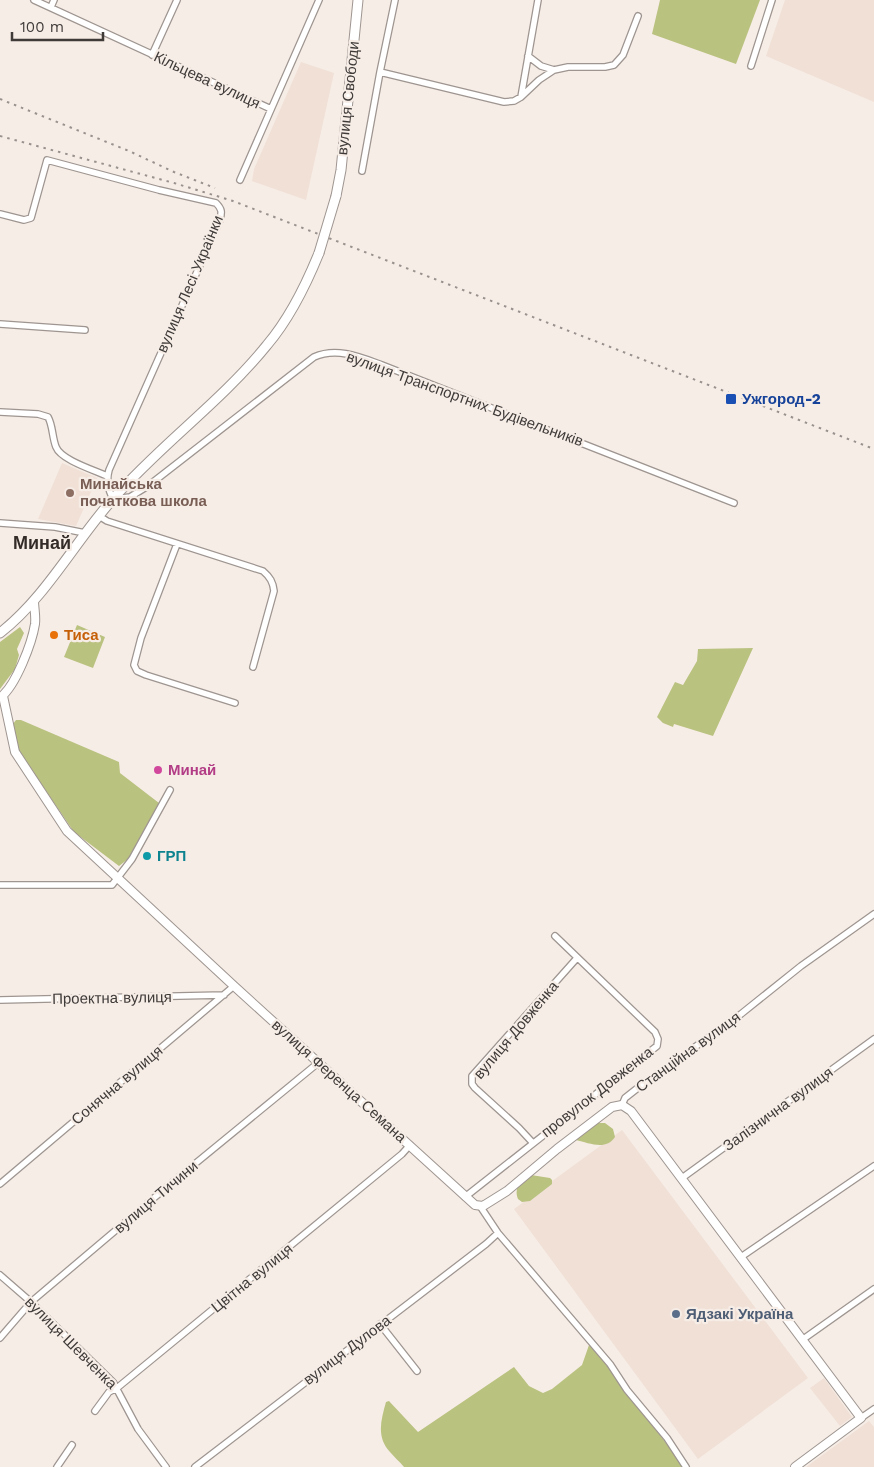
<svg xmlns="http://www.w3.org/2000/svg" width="874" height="1467" font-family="'Work Sans',sans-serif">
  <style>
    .built { fill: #f0e0d6 }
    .green { fill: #bac280 }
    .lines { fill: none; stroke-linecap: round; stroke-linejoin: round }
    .minor-casing { stroke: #9e9590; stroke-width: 8 }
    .tertiary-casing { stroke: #9e9590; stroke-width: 10 }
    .secondary-casing { stroke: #9e9590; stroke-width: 11 }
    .minor { stroke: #fff; stroke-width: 5.5 }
    .tertiary { stroke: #fff; stroke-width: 8 }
    .secondary { stroke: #fff; stroke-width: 9 }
    .rail { stroke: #98918d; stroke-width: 2; stroke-dasharray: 2.5 5; stroke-linecap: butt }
    .secondary-bridge-casing { stroke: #9e9590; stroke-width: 11; stroke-linecap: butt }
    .secondary-bridge { stroke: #fff; stroke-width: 9 }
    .transit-dot { fill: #1a4fb4; stroke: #f7ede7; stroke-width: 2 }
    .education-dot { fill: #8d6e63; stroke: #f7ede7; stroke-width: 2 }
    .food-dot { fill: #e8710a; stroke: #f7ede7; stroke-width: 2 }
    .hotel-dot { fill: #d1479c; stroke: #f7ede7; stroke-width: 2 }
    .culture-dot { fill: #0f9aa8; stroke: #f7ede7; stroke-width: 2 }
    .service-dot { fill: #5c6f8a; stroke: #f7ede7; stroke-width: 2 }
    .labels { text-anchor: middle; stroke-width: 4.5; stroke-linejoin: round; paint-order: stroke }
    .street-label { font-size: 15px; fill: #3f3b39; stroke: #f7ede7 }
    .transit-label { font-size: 15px; font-weight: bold; fill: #164399; stroke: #f7ede7; text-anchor: start }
    .education-label { font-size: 15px; font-weight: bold; fill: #785e54; stroke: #f7ede7; text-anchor: start }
    .food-label { font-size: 15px; font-weight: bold; fill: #c56008; stroke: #f7ede7; text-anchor: start }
    .hotel-label { font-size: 15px; font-weight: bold; fill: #b23c85; stroke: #f7ede7; text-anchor: start }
    .culture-label { font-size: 15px; font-weight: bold; fill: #0d838f; stroke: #f7ede7; text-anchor: start }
    .service-label { font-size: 15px; font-weight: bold; fill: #4e5e75; stroke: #f7ede7; text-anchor: start }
    .quarter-label { font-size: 18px; font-weight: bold; fill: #332b27; stroke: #f7ede7 }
  </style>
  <rect width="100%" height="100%" fill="#f7ede7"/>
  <path class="built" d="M 785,0 L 874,0 L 874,102 L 766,56 Z
    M 301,62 L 334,73 L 306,200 L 252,181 L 254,169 Z
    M 62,463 L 97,478 L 76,526 L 38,519 Z
    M 622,1130 L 808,1378 L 698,1459 L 514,1209 Z
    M 824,1378 L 852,1417 L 840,1426 L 810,1388 Z
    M 869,1421 L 874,1427 L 874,1467 L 806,1467 Z"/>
  <path class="green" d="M 660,0 L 760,0 L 736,64 L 652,34 Z
    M 77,625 L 105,637 L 93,668 L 64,657 Z
    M 20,627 L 24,633 L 17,649 L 19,655 L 15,669 L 0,689 L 0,642 Z
    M 753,648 L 713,736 L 674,724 L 673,727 L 663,723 L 657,717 L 675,682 L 683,685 L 697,661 L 698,649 Z
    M 16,720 L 21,720 L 119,762 L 120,773 L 159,803 L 128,859 L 119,866 L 74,832 L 18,750 L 13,724 Z
    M 597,1123 L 605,1123 L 613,1129 L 615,1137 C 606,1151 589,1143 576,1140 L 575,1139 Z
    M 531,1175 L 550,1178 L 552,1180 L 552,1184 L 530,1201 L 522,1202 L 518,1199 C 513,1187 522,1181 531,1175 Z
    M 589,1345 L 608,1366 L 684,1467 L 404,1467 C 399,1461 394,1457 390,1452 C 376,1437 381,1420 386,1402 L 389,1401 L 418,1432 L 514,1367 L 529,1386 L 543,1393 L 552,1389 L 582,1365 Z"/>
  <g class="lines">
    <defs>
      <path id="minor" d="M 34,0 L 271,109
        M 395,0 L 380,72 L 504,102 L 514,101 L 521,97 L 538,0
        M 51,7 L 54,0
        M 152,55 L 177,0
        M 528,56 L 541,66 L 554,70 L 568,67 L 605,67 L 614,65 L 623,55 L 638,16
        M 751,66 L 772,0
        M 521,97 L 539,80 L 554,70
        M 362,171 L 380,72
        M 240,180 L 319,0
        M 0,214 L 24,220 L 31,218 L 47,160 L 159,190 L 216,203 C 222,209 222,212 220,220 L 109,470 C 106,481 108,489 113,499 L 130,497 L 148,486 L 314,357 C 337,347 360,357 382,365 L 734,503
        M 0,324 L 85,330
        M 0,412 L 38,414 L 48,417 C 53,426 52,437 56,447 C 61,460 94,470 107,476
        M 99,516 L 107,521 L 263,571 C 270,577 273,582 274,591 L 253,667
        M 0,523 L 55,527 L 85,533
        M 177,544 L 141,638 L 134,665 L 137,671 L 146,675 L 235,703
        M 0,885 L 112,885 L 132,859 L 170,790
        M 0,1000 L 224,995
        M 622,1105 L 625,1098 L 639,1087 L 741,1014 L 801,966 L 874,914
        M 532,1142 L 519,1128 L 475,1088 L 472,1084 L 472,1076 L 577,958
        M 682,1178 L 874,1039
        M 0,1184 L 234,986
        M 465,1197 L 657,1046 L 658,1039 L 655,1032 L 555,936
        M 480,1206 L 498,1233 L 610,1364 L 627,1390 L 667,1438 L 686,1467
        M 741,1257 L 874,1166
        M 0,1275 L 31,1302 L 113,1382 L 138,1429 L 166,1467
        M 380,1324 L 417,1371
        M 0,1338 L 31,1302 L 174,1181 L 318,1063
        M 802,1340 L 874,1289
        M 95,1411 L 109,1392 L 117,1388 L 402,1154 L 410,1145
        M 861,1418 L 874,1409
        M 57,1467 L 72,1445
        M 195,1467 L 486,1244 L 498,1233"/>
      <path id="tertiary" d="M 3,696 L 15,752 L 67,831 L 234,986 L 475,1205 L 483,1206 L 507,1191 L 557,1149 L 612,1107 L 622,1105 L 631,1111 L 861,1418 L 795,1467
        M 1,697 C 16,685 32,643 35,624 C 36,616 34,608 34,601"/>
      <path id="secondary" d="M 336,196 L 341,170 L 358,0
        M 0,633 C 46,597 74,543 112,500 C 160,445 221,402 267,345 C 290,318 306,285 319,253"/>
    </defs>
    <use href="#minor" class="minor-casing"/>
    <use href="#tertiary" class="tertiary-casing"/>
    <use href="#secondary" class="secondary-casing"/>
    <use href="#minor" class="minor"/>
    <use href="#tertiary" class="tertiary"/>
    <use href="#secondary" class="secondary"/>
    <path class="rail" d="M 0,99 L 129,151 L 174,172 L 215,188
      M 0,136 L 174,183 L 233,201 L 874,449"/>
    <defs>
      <path id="secondary-bridge" d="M 319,253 L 336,196"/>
    </defs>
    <use href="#secondary-bridge" class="secondary-bridge-casing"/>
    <use href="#secondary-bridge" class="secondary-bridge"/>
  </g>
  <rect class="transit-dot" x="725" y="393" width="12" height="12" rx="2.5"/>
  <circle class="education-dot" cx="70" cy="493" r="5"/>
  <circle class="food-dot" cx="54" cy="635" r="5"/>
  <circle class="hotel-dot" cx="158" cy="770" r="5"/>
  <circle class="culture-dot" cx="147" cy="856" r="5"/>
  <circle class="service-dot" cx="676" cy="1314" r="5"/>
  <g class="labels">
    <g class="street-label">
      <text transform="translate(207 80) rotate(25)" y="5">Кільцева вулиця</text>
      <text transform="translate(348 98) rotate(-84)" y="5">вулиця Свободи</text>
      <text transform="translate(190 284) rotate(-67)" y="5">вулиця Лесі Українки</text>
      <text transform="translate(465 399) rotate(20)" y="5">вулиця Транспортних Будівельників</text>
      <text transform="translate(112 998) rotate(-1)" y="5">Проектна вулиця</text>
      <text transform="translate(516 1030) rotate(-50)" y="5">вулиця Довженка</text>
      <text transform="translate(688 1052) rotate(-36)" y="5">Станційна вулиця</text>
      <text transform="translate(339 1081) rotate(42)" y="5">вулиця Ференца Семана</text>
      <text transform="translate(117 1085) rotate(-40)" y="5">Сонячна вулиця</text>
      <text transform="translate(597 1092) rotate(-38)" y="5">провулок Довженка</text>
      <text transform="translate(778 1109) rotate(-36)" y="5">Залізнична вулиця</text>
      <text transform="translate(156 1197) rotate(-40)" y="5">вулиця Тичини</text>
      <text transform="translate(252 1278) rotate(-39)" y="5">Цвітна вулиця</text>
      <text transform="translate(71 1343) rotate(45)" y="5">вулиця Шевченка</text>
      <text transform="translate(347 1350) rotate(-37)" y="5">вулиця Дулова</text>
    </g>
    <g class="transit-label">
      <text x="742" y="404">Ужгород-2</text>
    </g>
    <g class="education-label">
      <text x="80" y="489">Минайська<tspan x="80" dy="17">початкова школа</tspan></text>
    </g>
    <g class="food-label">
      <text x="64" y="640">Тиса</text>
    </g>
    <g class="hotel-label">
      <text x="168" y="775">Минай</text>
    </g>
    <g class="culture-label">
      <text x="157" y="861">ГРП</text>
    </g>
    <g class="service-label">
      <text x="686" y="1319">Ядзакі Україна</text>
    </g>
    <g class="quarter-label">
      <text x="42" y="549">Минай</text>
    </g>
  </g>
  <path d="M12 32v8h91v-8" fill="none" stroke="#3f3b39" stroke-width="2.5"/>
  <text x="20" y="32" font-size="15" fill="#3f3b39" stroke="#f7ede7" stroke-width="4" paint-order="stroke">100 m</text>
</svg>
